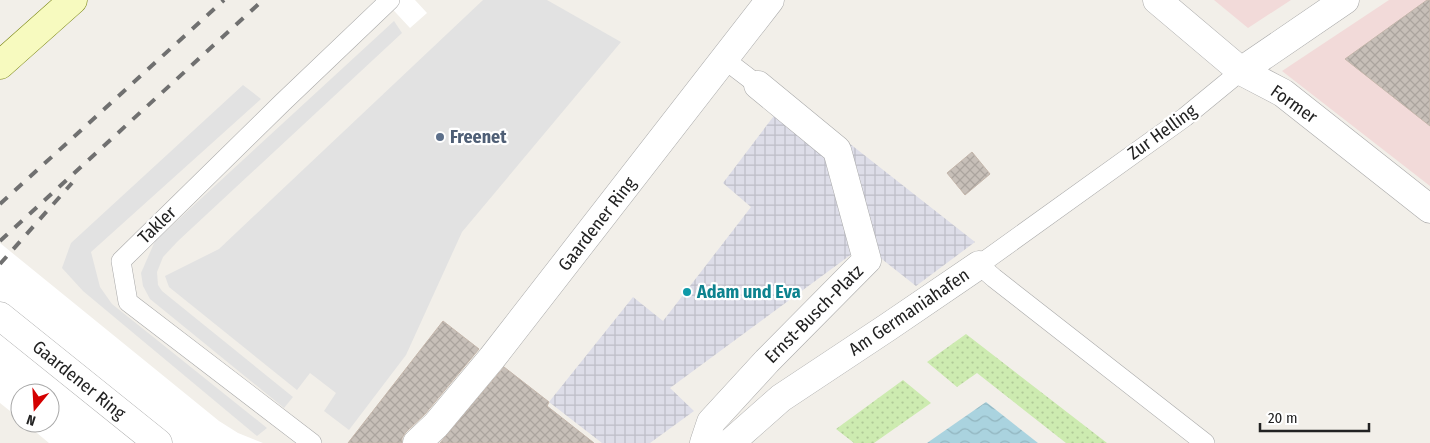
<svg xmlns="http://www.w3.org/2000/svg" width="1430" height="443" font-family="'Fira Sans Condensed',sans-serif">
  <style>
    .commercial { fill: #f2dad9 }
    .grass { fill: url(#grass-dots) }
    .parking { fill: #e2e2e2 }
    .plaza { fill: url(#plaza-grid) }
    .water { fill: url(#water-waves) }
    .pier { fill: #fff }
    .building { fill: url(#building-cross-hatch); stroke: #c4b6ab }
    .lines { fill: none; stroke-linecap: round; stroke-linejoin: round }
    .service-casing { stroke: #a9a9a9; stroke-width: 20 }
    .pedestrian-casing { stroke: #a9a9a9; stroke-width: 29 }
    .minor-casing { stroke: #a9a9a9; stroke-width: 29 }
    .secondary-casing { stroke: #707d05; stroke-width: 29 }
    .service { stroke: #fff; stroke-width: 19 }
    .pedestrian { stroke: #fff; stroke-width: 28 }
    .minor { stroke: #fff; stroke-width: 28 }
    .secondary { stroke: #f7fabf; stroke-width: 28 }
    .rail { stroke: #707070; stroke-width: 4; stroke-dasharray: 10 10; stroke-linecap: butt }
    .service-dot { fill: #5c6f8a; stroke: #fff; stroke-width: 2 }
    .culture-dot { fill: #0f9aa8; stroke: #fff; stroke-width: 2 }
    .labels { text-anchor: middle; stroke-width: 4.5; stroke-linejoin: round; paint-order: stroke }
    .street-label { font-size: 18px; fill: #222; stroke: #fff }
    .service-label { font-size: 18px; font-weight: bold; fill: #4e5e75; stroke: #fff; text-anchor: start }
    .culture-label { font-size: 18px; font-weight: bold; fill: #0d838f; stroke: #fff; text-anchor: start }
  </style>
  <defs>
    <pattern id="grass-dots" width="8" height="8" patternUnits="userSpaceOnUse" patternTransform="scale(1.25)"><rect width="8" height="8" fill="#cdebb0"/><path d="M2 2h.1M6 6h.1" fill="none" stroke="#b0c997" stroke-width="1.8" stroke-linecap="round"/></pattern>
    <pattern id="plaza-grid" width="8" height="8" patternUnits="userSpaceOnUse" patternTransform="scale(1.25)"><rect width="8" height="8" fill="#dddde8"/><path d="M0 4h8M4 0v8" fill="none" stroke="#bdbdc7"/></pattern>
    <pattern id="water-waves" width="16" height="10" patternUnits="userSpaceOnUse" patternTransform="scale(1.25)"><rect width="16" height="10" fill="#aad3df"/><path d="M0 5q4-4 8 0t8 0" fill="none" stroke="#92b5bf"/></pattern>
    <pattern id="building-cross-hatch" width="8" height="8" patternUnits="userSpaceOnUse" patternTransform="scale(1.25)"><rect width="8" height="8" fill="#c7bfb8"/><path d="M0 0l8 8M0 8l8-8" fill="none" stroke="#aba49e"/></pattern>
  </defs>
  <rect width="100%" height="100%" fill="#f2efe9"/>
  <path class="commercial" d="M 1214,0 L 1291,0 L 1248,28 Z
    M 1389,0 L 1430,0 L 1430,186 L 1282,71 Z"/>
  <path class="grass" d="M 966,334 L 1107,443 L 1066,443 L 977,373 L 957,387 L 927,362 Z
    M 903,380 L 931,403 L 874,443 L 854,443 L 836,429 Z"/>
  <path class="parking" d="M 483,0 L 547,0 L 621,42 L 462,232 L 406,355 L 349,430 L 324,411 L 336,393 L 310,373 L 297,390 L 169,287 L 165,276 L 219,249 Z
    M 394,21 L 402,33 L 178,241 L 163,257 L 157,272 L 158,285 L 162,291 L 293,397 L 284,408 L 150,299 L 143,286 L 141,273 L 155,241 Z
    M 243,85 L 261,99 L 91,252 L 100,287 L 112,304 L 267,428 L 257,436 L 83,291 L 62,268 L 71,243 Z"/>
  <path class="plaza" d="M 789,96 L 975,242 L 916,286 L 864,245 L 670,388 L 694,411 L 650,443 L 602,443 L 549,402 L 633,297 L 663,321 L 751,207 L 723,183 Z"/>
  <path class="water" d="M 986,402 L 1038,443 L 927,443 Z"/>
  <path class="pier" d="M 384,0 L 415,0 L 427,13 L 410,28 Z
    M 0,243 L 219,421 L 238,433 L 263,443 L 49,443 L 25,423 L 50,423 L 50,393 L 20,393 L 20,419 L 0,403 Z"/>
  <path class="building" d="M 1427,0 L 1430,0 L 1430,126 L 1345,59 Z
    M 972,152 L 990,174 L 965,195 L 947,173 Z
    M 443,321 L 479,349 L 425,414 L 406,432 L 402,438 L 402,443 L 348,443 Z
    M 504,367 L 549,402 L 547,406 L 594,443 L 440,443 Z"/>
  <g class="lines">
    <defs>
      <path id="service" d="M 724,59 L 758,85
        M 312,443 L 128,302 L 121,261 L 282,103 L 390,0
        M 1205,443 L 994,278 L 979,265 L 1185,117 L 1241,71"/>
      <path id="pedestrian" d="M 704,443 L 711,422 L 767,361 L 867,260 L 837,150 L 758,85"/>
      <path id="minor" d="M 1157,0 L 1241,71 L 1283,93 L 1430,209
        M 1241,71 L 1345,0
        M 0,316 L 158,443
        M 417,443 L 436,425 L 492,358 L 770,0
        M 730,443 L 781,398 L 888,327 L 979,265"/>
      <path id="secondary" d="M 0,65 L 73,0"/>
    </defs>
    <use href="#service" class="service-casing"/>
    <use href="#pedestrian" class="pedestrian-casing"/>
    <use href="#minor" class="minor-casing"/>
    <use href="#secondary" class="secondary-casing"/>
    <use href="#service" class="service"/>
    <use href="#pedestrian" class="pedestrian"/>
    <use href="#minor" class="minor"/>
    <use href="#secondary" class="secondary"/>
    <path class="rail" d="M 0,204 L 224,0
      M 0,241 L 263,0
      M 0,264 L 72,183"/>
  </g>
  <circle class="service-dot" cx="440" cy="137" r="5"/>
  <circle class="culture-dot" cx="687" cy="292" r="5"/>
  <g class="labels">
    <g class="street-label">
      <text transform="translate(1294 104) rotate(35)" y="6">Former</text>
      <text transform="translate(1162 132) rotate(-36)" y="6">Zur Helling</text>
      <text transform="translate(597 224) rotate(-52)" y="6">Gaardener Ring</text>
      <text transform="translate(157 225) rotate(-44)" y="6">Takler</text>
      <text transform="translate(909 312) rotate(-34)" y="6">Am Germaniahafen</text>
      <text transform="translate(814 314) rotate(-45)" y="6">Ernst-Busch-Platz</text>
      <text transform="translate(79 380) rotate(39)" y="6">Gaardener Ring</text>
    </g>
    <g class="service-label">
      <text x="450" y="143">Freenet</text>
    </g>
    <g class="culture-label">
      <text x="697" y="298">Adam und Eva</text>
    </g>
  </g>
  <g transform="translate(35 408) rotate(198)"><circle r="24" fill="#ffffff" stroke="#a7a7a7"/>
  <path d="M0-4L9 19L0 12L-9 19Z" fill="#d40000"/>
  <text y="-8" font-size="14" font-weight="bold" text-anchor="middle" fill="#222222">N</text>
  </g>
  <path d="M1260 423v8h109v-8" fill="none" stroke="#222222" stroke-width="2.5"/>
  <text x="1268" y="423" font-size="15" fill="#222222" stroke="#ffffff" stroke-width="4" paint-order="stroke">20 m</text>
</svg>
